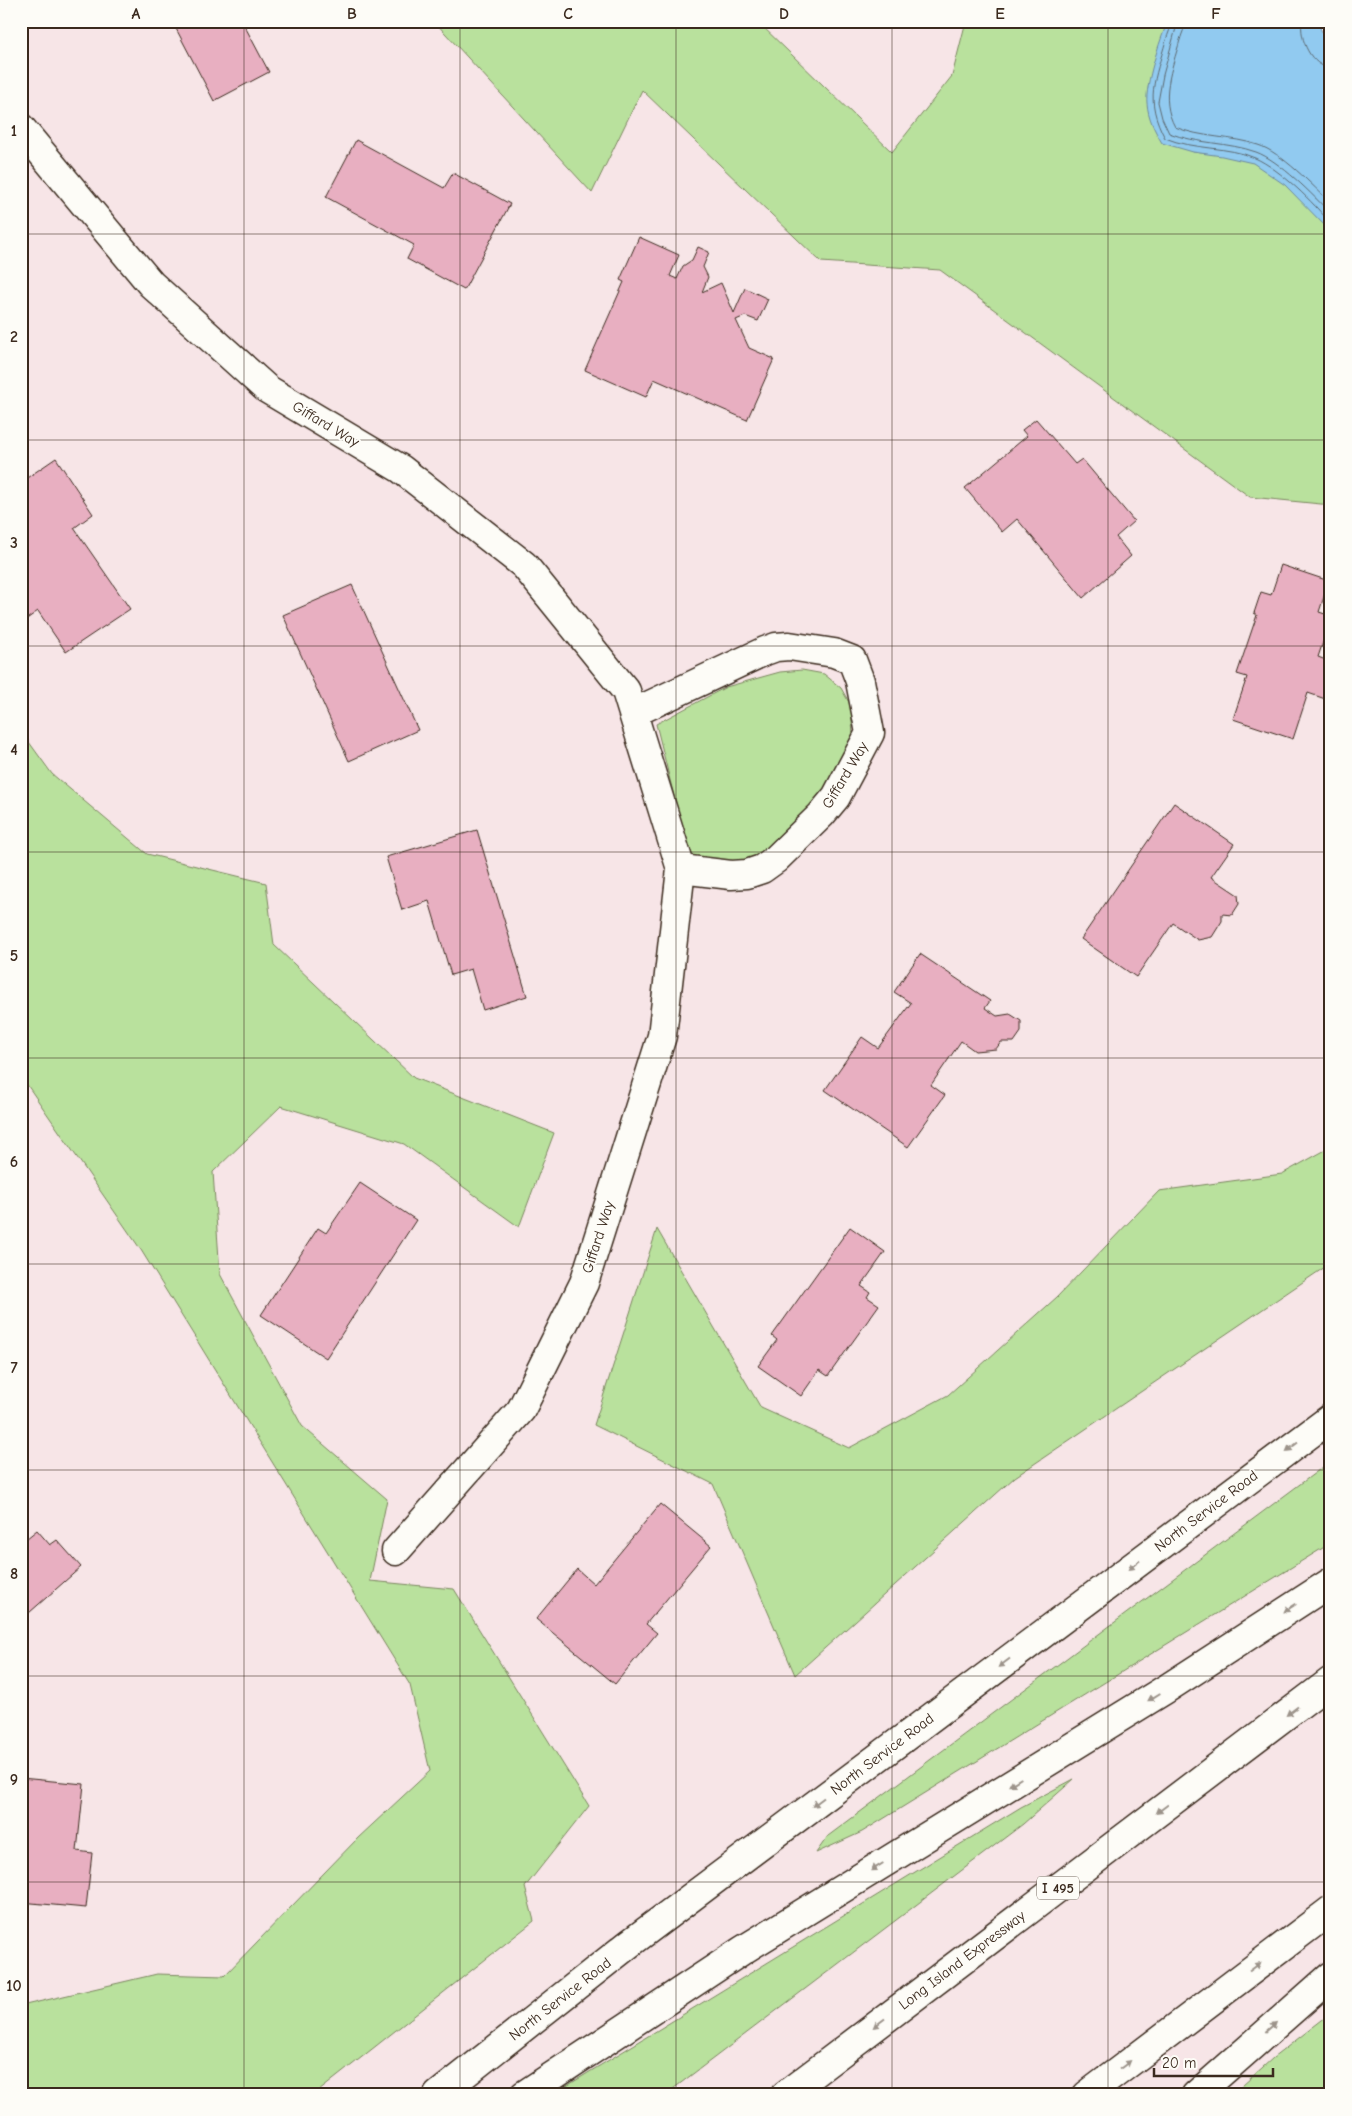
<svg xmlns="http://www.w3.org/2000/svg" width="1352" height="2116" font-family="'Comic Neue',sans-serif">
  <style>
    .green { fill: #b9e19d; stroke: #7a865e }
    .water { fill: #91caf0; stroke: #6f8a9c }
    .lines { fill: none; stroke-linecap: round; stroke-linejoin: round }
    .shore { stroke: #5d6a72; stroke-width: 1 }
    .building { fill: #e8afc1; stroke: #3b2a1e }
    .minor-casing { stroke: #3b2a1e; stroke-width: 31 }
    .secondary-casing { stroke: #3b2a1e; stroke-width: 31 }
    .motorway-casing { stroke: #3b2a1e; stroke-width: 31 }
    .minor { stroke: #fdfcf7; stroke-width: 28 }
    .secondary { stroke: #fdfcf7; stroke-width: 28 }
    .motorway { stroke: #fdfcf7; stroke-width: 28 }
    .oneway { fill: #9c938a }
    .grid { fill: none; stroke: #3b2a1e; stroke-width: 1; stroke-opacity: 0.55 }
    .labels { text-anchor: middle; stroke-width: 4; stroke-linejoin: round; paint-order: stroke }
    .shield { fill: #fdfcf7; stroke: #75695f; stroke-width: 1 }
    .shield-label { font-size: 14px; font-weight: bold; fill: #3b2a1e }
    .street-label { font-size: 15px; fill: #3b2a1e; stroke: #fdfcf7 }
    .neatline { fill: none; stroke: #3b2a1e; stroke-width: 2 }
    .grid-label { font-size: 16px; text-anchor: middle; font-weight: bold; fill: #3b2a1e }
  </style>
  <rect width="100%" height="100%" fill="#f7e5e7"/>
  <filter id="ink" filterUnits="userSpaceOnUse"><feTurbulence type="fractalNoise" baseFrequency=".02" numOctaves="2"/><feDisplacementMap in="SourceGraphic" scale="10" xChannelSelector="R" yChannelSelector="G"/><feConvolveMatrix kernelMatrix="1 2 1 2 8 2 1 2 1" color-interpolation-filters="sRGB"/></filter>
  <g filter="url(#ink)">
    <path class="green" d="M 434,21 L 757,21 L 892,152 L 952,76 L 966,21 L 1168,21 L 1152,72 L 1193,152 C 1212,154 1236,155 1254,163 C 1282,176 1311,208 1331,232 L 1331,505 L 1250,497 L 940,270 L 821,262 L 642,90 L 592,193 Z
      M 802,670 L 824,674 L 841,688 L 851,706 L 853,736 L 847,758 L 817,806 L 772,848 L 737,865 L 690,860 L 656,724 L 726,687 L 780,672 Z
      M 21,731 L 52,774 L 147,854 L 266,883 L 274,945 L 414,1078 L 554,1133 L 519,1227 L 404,1144 L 281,1106 L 213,1172 L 220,1274 L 302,1426 L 387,1499 L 370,1581 L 454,1589 L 589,1806 L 525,1887 L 534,1921 L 314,2095 L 21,2095 L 21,2006 L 157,1974 L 224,1976 L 358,1838 L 430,1771 L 410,1685 L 141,1250 L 21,1076 Z
      M 1331,1147 L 1331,1263 L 1015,1477 L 795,1675 L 713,1484 L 594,1425 L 657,1229 L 761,1408 L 849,1448 L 948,1395 L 1057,1297 L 1159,1191 L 1282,1174 Z
      M 1331,1461 L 1331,1543 L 862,1832 L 816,1853 L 828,1836 Z
      M 1074,1779 L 1023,1824 L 665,2095 L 552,2095 L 1021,1807 Z
      M 1331,2013 L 1331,2095 L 1232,2095 L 1273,2058 Z"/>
    <path class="water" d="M 1168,21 L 1321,21 L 1320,27 L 1331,55 L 1331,232 L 1285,185 L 1253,163 L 1222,156 L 1193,152 L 1162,143 C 1155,131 1148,118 1147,103 C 1145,85 1160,39 1168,21 Z"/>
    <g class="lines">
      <path class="shore" d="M 1172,21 C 1171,28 1168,34 1166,40 C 1155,80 1144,99 1165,138 C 1194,150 1228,146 1255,158 C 1280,169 1314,203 1331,224
        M 1178,21 L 1163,75 L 1158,102 L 1162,118 L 1169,133 C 1197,144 1228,142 1256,152 C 1279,160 1314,196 1331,214
        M 1186,21 C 1185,28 1182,33 1180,40 C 1172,69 1159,98 1175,127 C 1201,138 1231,136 1258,145 C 1281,152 1313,186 1331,203
        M 1302,21 C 1299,39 1311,67 1331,68"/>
    </g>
    <path class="building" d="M 172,21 L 242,21 L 269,72 L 214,101 Z
      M 356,140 L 444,188 L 453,173 L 510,204 L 464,290 L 407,259 L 414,245 L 326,197 Z
      M 639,237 L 679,255 L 670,276 L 677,279 L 683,266 L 692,260 L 698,247 L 709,252 L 703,267 L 708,277 L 702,292 L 721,283 L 734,313 L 745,288 L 768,299 L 758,321 L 745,316 L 736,320 L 749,348 L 774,359 L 747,420 L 654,379 L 646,397 L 585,370 L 624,282 L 620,280 Z
      M 1036,419 L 1075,464 L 1082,459 L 1134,521 L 1116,537 L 1131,556 L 1083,598 L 1017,519 L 1002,532 L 965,488 L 1027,436 L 1022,430 Z
      M 56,458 L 93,514 L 74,528 L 130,609 L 66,652 L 38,611 L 21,623 L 21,482 Z
      M 1281,565 L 1329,581 L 1319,612 L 1331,616 L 1331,618 L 1318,657 L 1331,662 L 1331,701 L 1308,693 L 1293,739 L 1233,719 L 1247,677 L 1237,674 L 1257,615 L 1254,613 L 1261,592 L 1271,595 Z
      M 352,585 L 418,730 L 349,761 L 283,615 Z
      M 1174,803 L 1234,844 L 1211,877 L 1238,895 L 1239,904 L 1232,915 L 1222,914 L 1222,921 L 1212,937 L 1198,940 L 1173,923 L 1136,977 L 1081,939 Z
      M 477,830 L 527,996 L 483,1010 L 471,969 L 451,975 L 429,901 L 402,910 L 386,857 Z
      M 920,954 L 990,1001 L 985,1008 L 997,1016 L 1010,1014 L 1021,1021 L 1021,1032 L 1014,1042 L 1001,1042 L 996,1049 L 975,1051 L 961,1041 L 931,1085 L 945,1095 L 908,1147 L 825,1090 L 862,1037 L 878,1048 L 911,1003 L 894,992 Z
      M 360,1183 L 416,1220 L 326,1358 L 261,1315 L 318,1228 L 326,1233 Z
      M 850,1227 L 885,1252 L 861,1286 L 870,1292 L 867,1297 L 879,1305 L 828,1376 L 819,1370 L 801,1396 L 758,1366 L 777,1340 L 772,1336 Z
      M 660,1504 L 711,1546 L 646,1624 L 657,1633 L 615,1684 L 536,1619 L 577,1569 L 594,1584 Z
      M 37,1530 L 50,1545 L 57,1540 L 81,1567 L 21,1620 L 21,1543 Z
      M 21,1778 L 84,1784 L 77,1851 L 92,1853 L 86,1908 L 21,1902 Z"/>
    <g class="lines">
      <defs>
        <path id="minor" d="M 21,128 L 151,284 L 267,389 L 401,469 L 524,565 L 626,691 L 681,869 L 662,1036 L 584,1283 L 521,1410 L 396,1551
          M 633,713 L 765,651 L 776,647 L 789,646 L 834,653 L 852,660 L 860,681 L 870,733 L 836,797 L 821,815 L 776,859 L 762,869 L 747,874 L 731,875 L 681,869"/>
        <path id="secondary" d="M 438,2095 L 629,1944 L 1331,1418"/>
        <path id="motorway" d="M 524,2095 L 743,1950 L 1166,1689 L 1331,1582
          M 785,2095 L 1331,1681
          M 1087,2095 L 1331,1910
          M 1196,2095 L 1331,1976"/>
      </defs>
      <use href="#minor" class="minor-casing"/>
      <use href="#secondary" class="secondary-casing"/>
      <use href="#motorway" class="motorway-casing"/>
      <use href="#minor" class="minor"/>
      <use href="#secondary" class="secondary"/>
      <use href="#motorway" class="motorway"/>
    </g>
    <defs><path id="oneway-solid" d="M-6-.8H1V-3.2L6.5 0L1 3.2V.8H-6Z" transform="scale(1.25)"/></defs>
    <g class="oneway">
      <use href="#oneway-solid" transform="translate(1292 1447) rotate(143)"/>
      <use href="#oneway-solid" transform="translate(1134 1565) rotate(143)"/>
      <use href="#oneway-solid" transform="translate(1290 1608) rotate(147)"/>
      <use href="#oneway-solid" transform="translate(1004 1663) rotate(143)"/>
      <use href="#oneway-solid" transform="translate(1154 1697) rotate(148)"/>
      <use href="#oneway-solid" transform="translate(1292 1711) rotate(143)"/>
      <use href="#oneway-solid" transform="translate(1015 1782) rotate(148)"/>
      <use href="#oneway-solid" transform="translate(818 1802) rotate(143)"/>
      <use href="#oneway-solid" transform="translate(1162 1809) rotate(143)"/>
      <use href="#oneway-solid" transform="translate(877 1867) rotate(148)"/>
      <use href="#oneway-solid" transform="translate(1255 1967) rotate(-37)"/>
      <use href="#oneway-solid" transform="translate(879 2023) rotate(143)"/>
      <use href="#oneway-solid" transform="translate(1271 2027) rotate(-41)"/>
      <use href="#oneway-solid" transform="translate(1125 2065) rotate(-37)"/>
    </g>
  </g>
  <path class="grid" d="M 244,21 L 244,2095M 460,21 L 460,2095M 676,21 L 676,2095M 892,21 L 892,2095M 1108,21 L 1108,2095M 21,234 L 1331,234M 21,440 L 1331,440M 21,646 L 1331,646M 21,852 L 1331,852M 21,1058 L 1331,1058M 21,1264 L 1331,1264M 21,1470 L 1331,1470M 21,1676 L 1331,1676M 21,1882 L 1331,1882"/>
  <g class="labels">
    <rect class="shield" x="1037" y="1876.5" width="42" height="23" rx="4"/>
    <g class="shield-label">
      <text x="1058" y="1893">I 495</text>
    </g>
    <g class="street-label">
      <text transform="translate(326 424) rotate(31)" y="5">Giffard Way</text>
      <text transform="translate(845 775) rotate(-59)" y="5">Giffard Way</text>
      <text transform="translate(598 1237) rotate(-72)" y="5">Giffard Way</text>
      <text transform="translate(1206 1511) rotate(-37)" y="5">North Service Road</text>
      <text transform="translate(882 1754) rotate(-37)" y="5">North Service Road</text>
      <text transform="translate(962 1960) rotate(-37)" y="5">Long Island Expressway</text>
      <text transform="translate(560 1999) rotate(-38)" y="5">North Service Road</text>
    </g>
  </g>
  <rect width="1352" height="2116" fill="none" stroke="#fdfcf7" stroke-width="55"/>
  <path d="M1154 2068v8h119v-8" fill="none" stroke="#3b2a1e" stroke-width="2.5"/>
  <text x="1162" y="2068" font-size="15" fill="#3b2a1e" stroke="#fdfcf7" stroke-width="4" paint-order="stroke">20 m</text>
  <rect x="28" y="28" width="1296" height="2060" class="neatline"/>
  <g class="grid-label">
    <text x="136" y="19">A</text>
    <text x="352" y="19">B</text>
    <text x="568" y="19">C</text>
    <text x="784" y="19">D</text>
    <text x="1000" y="19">E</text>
    <text x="1216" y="19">F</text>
    <text x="14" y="136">1</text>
    <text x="14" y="342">2</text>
    <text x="14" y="548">3</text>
    <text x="14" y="755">4</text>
    <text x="14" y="961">5</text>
    <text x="14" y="1167">6</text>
    <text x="14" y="1373">7</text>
    <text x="14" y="1579">8</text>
    <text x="14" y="1785">9</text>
    <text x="14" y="1991">10</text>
  </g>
</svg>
